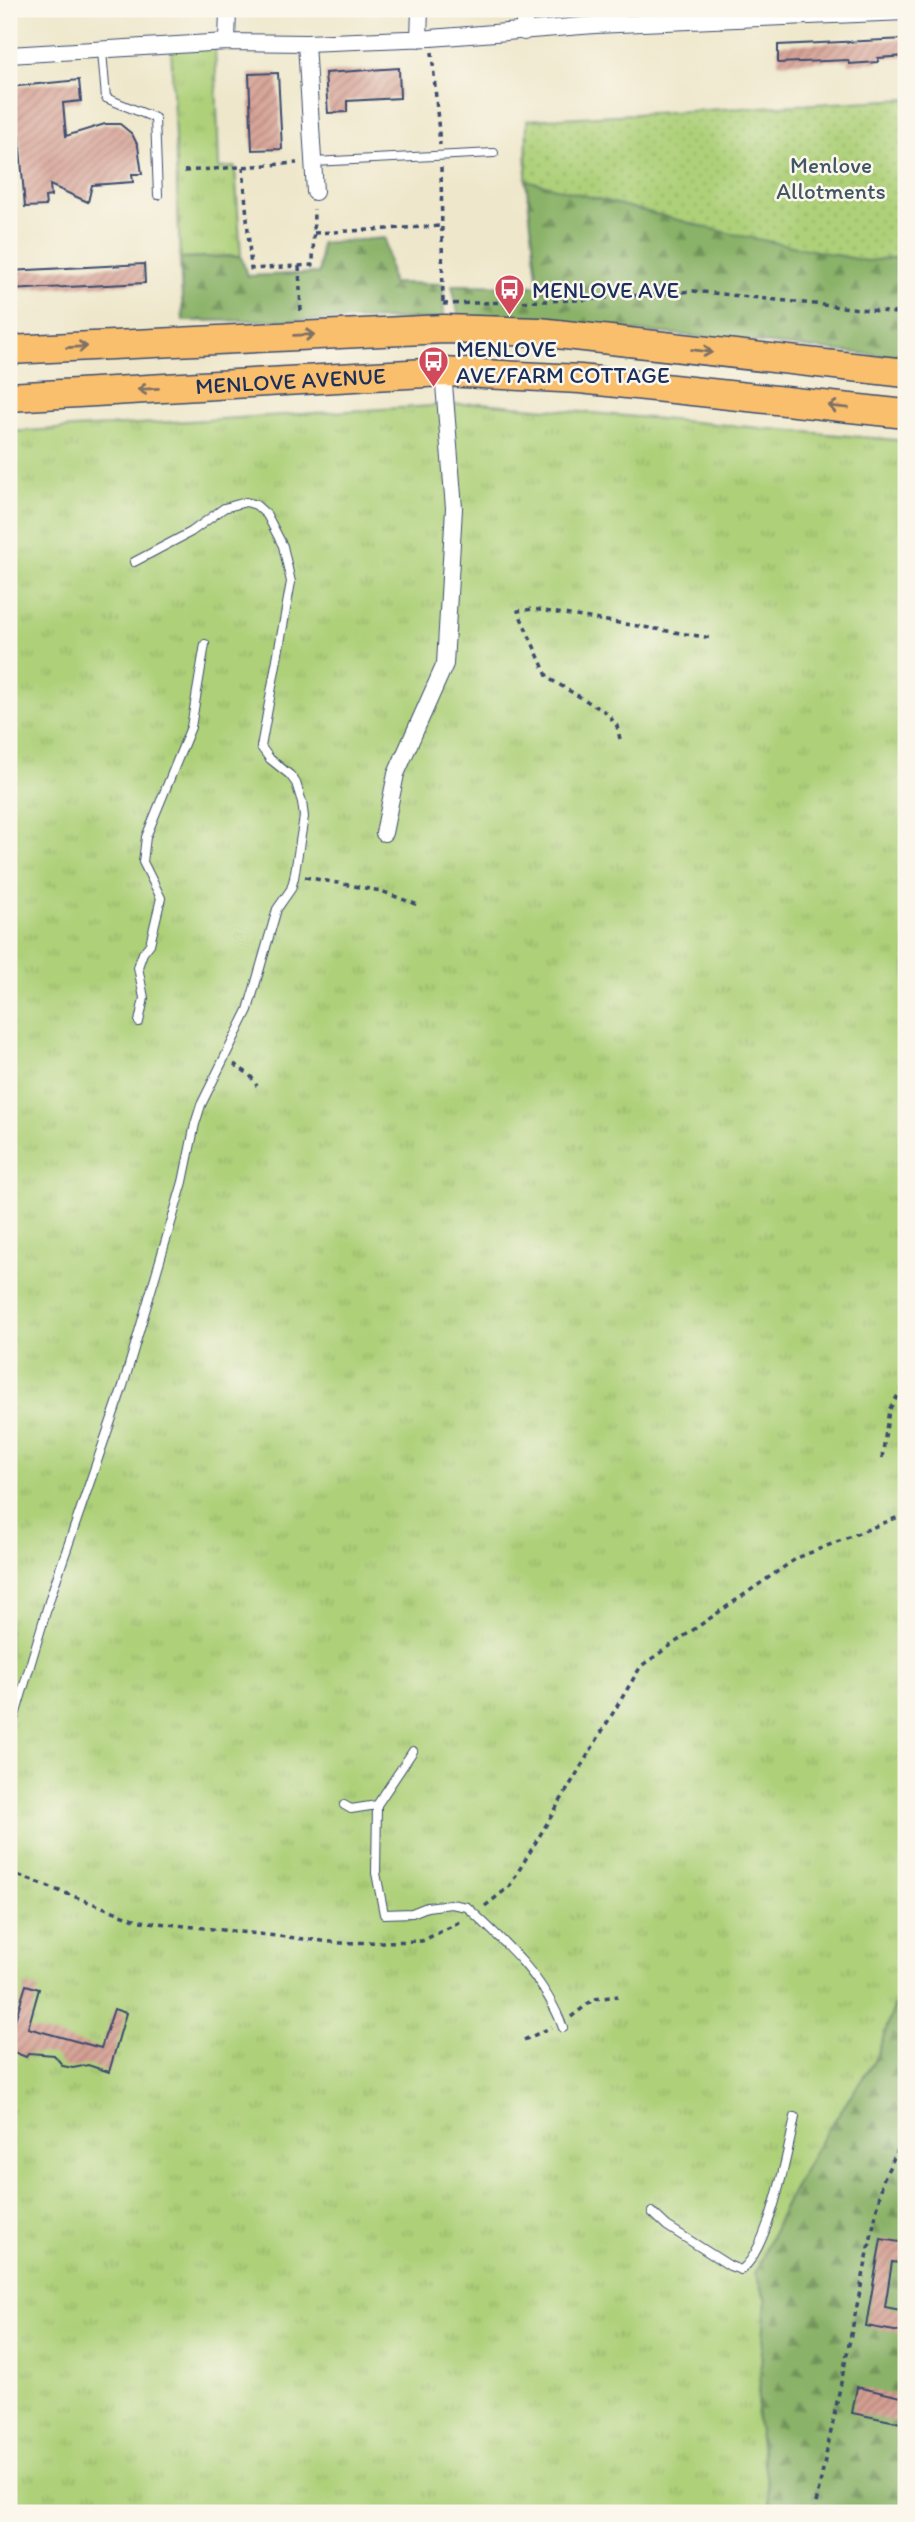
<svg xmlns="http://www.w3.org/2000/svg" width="915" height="2522" font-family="Itim,sans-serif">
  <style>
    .grass { fill: url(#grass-tufts); stroke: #64806b; stroke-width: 2 }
    .forest { fill: url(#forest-firs); stroke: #527063; stroke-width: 2 }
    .park { fill: url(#park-dots); stroke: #64806b; stroke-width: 2 }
    .building { fill: url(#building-hatch) }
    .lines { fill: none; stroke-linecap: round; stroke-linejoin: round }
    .lane-casing { stroke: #3b4b6e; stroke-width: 10 }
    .street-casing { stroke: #3b4b6e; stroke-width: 18 }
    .highway-casing { stroke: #3b4b6e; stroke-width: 31 }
    .path { stroke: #3b4b6e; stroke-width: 3.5; stroke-dasharray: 5 5; stroke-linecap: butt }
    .lane { stroke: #fff; stroke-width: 8 }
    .street { stroke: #fff; stroke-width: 16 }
    .highway { stroke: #f9bf6d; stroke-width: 28 }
    .oneway { stroke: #7f7065 }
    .labels { text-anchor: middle; stroke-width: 5; stroke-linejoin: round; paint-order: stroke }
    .park-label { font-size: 23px; fill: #405764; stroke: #fbf7ec }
    .poi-label { font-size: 23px; fill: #1b2f5e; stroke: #fbf7ec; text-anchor: start }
    .street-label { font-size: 23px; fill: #1b2f5e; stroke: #fbf7ec }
  </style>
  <defs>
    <pattern id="grass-tufts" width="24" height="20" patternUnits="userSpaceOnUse" patternTransform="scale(1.75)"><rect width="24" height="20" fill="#add078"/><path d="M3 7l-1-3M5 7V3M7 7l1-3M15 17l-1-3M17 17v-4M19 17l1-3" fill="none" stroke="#94b36a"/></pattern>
    <pattern id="forest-firs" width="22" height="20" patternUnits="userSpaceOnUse" patternTransform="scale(1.75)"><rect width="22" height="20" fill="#8ab268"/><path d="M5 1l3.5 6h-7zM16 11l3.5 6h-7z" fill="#709159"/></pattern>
    <pattern id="park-dots" width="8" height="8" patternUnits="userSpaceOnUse" patternTransform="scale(1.75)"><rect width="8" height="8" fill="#add078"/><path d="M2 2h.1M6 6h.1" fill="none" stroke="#94b36a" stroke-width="1.8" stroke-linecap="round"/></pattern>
    <pattern id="building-hatch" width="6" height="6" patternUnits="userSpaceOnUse" patternTransform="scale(1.75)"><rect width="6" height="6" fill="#d59e92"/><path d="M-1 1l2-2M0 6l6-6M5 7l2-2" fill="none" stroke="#ac817a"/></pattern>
  </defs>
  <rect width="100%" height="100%" fill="#fbf7ec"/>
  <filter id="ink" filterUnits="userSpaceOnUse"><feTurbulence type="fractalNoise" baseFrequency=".0143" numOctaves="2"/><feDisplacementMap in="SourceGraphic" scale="14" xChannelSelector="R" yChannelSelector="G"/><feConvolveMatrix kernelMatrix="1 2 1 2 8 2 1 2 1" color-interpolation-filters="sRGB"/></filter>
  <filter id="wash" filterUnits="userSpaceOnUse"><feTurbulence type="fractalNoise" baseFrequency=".00686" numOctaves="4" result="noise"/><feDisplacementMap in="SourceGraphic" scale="28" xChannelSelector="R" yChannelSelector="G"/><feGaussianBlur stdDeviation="1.57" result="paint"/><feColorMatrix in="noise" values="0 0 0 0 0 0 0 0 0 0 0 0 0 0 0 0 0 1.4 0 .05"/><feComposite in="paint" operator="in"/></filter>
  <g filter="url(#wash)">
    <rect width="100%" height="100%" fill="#eee7cb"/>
    <path class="grass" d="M 215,43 L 219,168 L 235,167 L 241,256 L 180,258 L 171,46 Z
      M 481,403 L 906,441 L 906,2133 L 814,2513 L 9,2513 L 9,432 Z"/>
    <path class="forest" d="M 526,180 L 728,233 L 866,261 L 906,256 L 906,358 L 661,333 L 460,322 L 452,285 L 538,286 Z
      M 385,238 L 392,283 L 443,284 L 444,319 L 183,321 L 180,258 L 241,256 L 247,276 L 319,273 L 321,243 Z
      M 906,1973 L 906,2513 L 772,2513 L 757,2420 L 766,2300 L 755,2274 L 785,2205 L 818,2145 L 876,2058 Z"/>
    <path class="park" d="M 906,99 L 906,256 L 866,261 L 728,233 L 526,180 L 527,120 Z"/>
    <g id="blocks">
      <path class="building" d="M 906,39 L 906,56 L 878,58 L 878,62 L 849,64 L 848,60 L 778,63 L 778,45 Z
        M 399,68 L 400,98 L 347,101 L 347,112 L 328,113 L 325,73 Z
        M 278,73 L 282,149 L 252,150 L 249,74 Z
        M 79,80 L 81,101 L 63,103 L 66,136 L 105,124 L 120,124 L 132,134 L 138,146 L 142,174 L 132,174 L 133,182 L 92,185 L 88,202 L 50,185 L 51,196 L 45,197 L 46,206 L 25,207 L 19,136 L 9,137 L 9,87 Z
        M 144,264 L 145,283 L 9,290 L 9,271 Z
        M 26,1985 L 39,1989 L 28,2028 L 101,2048 L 114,2009 L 126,2013 L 109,2072 L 88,2065 L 73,2068 L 63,2066 L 54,2055 L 29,2053 L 26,2057 L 11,2051 L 13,2043 L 9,2039 Z
        M 881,2239 L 906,2243 L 906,2264 L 892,2262 L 885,2307 L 906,2311 L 906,2333 L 866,2326 Z
        M 857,2387 L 906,2398 L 906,2424 L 852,2413 Z"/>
    </g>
  </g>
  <g filter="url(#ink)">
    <use href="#blocks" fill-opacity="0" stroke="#3b4b6e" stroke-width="2"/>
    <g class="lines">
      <defs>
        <path id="lane" d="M 102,51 L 106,98 L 155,118 L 158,195
          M 313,162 L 494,153
          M 139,1022 L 144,998 L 138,967 L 143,953 L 150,944 L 161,898 L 143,862 L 146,837 L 191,727 L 205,644
          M 9,1736 L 51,1595 L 123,1386 L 183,1182 L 195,1124 L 201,1105 L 248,1010 L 277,909 L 291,889 L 294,878 L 304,817 L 302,802 L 296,783 L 290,775 L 270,759 L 261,747 L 291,582 L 283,546 L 267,515 L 256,505 L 246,502 L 224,508 L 191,532 L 134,562
          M 413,1751 L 377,1805 L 376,1873 L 384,1914 L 412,1913 L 427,1907 L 451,1904 L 467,1907 C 504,1941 546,1979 563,2028
          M 344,1805 L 351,1809 L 377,1805
          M 652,2212 L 667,2226 L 730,2266 L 741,2270 C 768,2252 788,2151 795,2117"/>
        <path id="street" d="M 524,32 L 524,9
          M 419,39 L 420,9
          M 227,42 L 228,9
          M 306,43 L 315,192
          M 9,55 L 227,42 L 306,43 L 431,38 L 595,25 L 906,12
          M 384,833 L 396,774 L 445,664 L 454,508 L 443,372"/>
        <g id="highway">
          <path d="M 9,350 L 444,329 L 539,332 L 906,373"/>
          <path id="s1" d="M 9,397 L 443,372 L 580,379 L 906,414"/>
        </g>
      </defs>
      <use href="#lane" class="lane-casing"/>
      <use href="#street" class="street-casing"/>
      <use href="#highway" class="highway-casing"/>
      <path class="path" d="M 432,52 L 440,145
        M 243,167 L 251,269 L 313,265 L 314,209
        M 441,167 L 443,303
        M 184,171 L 297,163
        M 314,233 L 441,226
        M 299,266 L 301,313
        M 443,304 L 579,300 L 694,291 L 906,314
        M 620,739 L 617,726 L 607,713 L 548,678 L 518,611 L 533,609 L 711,638
        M 305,877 L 381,891 L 418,905
        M 234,1064 L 250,1075 L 257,1086
        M 882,1458 L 889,1410 L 906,1382
        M 9,1872 L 140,1921 L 341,1943 L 422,1941 L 464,1920
        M 485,1906 L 509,1887 L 641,1666 L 797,1558 L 906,1514
        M 571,2017 L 594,1999 L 618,1996
        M 524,2040 L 552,2027
        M 814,2513 L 883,2180 L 906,2133"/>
      <use href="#lane" class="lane"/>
      <use href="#street" class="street"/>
      <use href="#highway" class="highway"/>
    </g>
    <defs><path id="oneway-shaft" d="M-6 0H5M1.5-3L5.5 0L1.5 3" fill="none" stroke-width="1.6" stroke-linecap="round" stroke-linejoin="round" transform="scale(1.75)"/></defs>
    <g class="oneway">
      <use href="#oneway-shaft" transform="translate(304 335) rotate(-2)"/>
      <use href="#oneway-shaft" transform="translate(77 347) rotate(-3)"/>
      <use href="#oneway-shaft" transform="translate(702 351) rotate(7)"/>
      <use href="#oneway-shaft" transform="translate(148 389) rotate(177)"/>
      <use href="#oneway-shaft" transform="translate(838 407) rotate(-174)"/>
    </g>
  </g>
  <defs>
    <symbol id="bus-pin" viewBox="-11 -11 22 30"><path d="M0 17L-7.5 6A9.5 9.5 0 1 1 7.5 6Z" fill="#d1495b" stroke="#fbf7ec"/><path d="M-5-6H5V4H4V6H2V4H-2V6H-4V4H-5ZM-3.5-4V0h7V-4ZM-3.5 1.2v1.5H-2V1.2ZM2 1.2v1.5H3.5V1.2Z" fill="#fff"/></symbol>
  </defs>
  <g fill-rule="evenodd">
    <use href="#bus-pin" x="492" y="272" width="35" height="47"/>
    <use href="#bus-pin" x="416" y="344" width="35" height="47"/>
  </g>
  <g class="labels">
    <g class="park-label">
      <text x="831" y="173">Menlove<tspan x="831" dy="26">Allotments</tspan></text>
    </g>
    <g class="poi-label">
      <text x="532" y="298">MENLOVE AVE</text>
      <text x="456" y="357">MENLOVE<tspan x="456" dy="26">AVE/FARM COTTAGE</tspan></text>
    </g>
    <g class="street-label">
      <text dy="8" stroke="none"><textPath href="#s1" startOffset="282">MENLOVE AVENUE</textPath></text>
    </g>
  </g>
  <rect width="915" height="2522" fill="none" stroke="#fbf7ec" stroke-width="35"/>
</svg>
